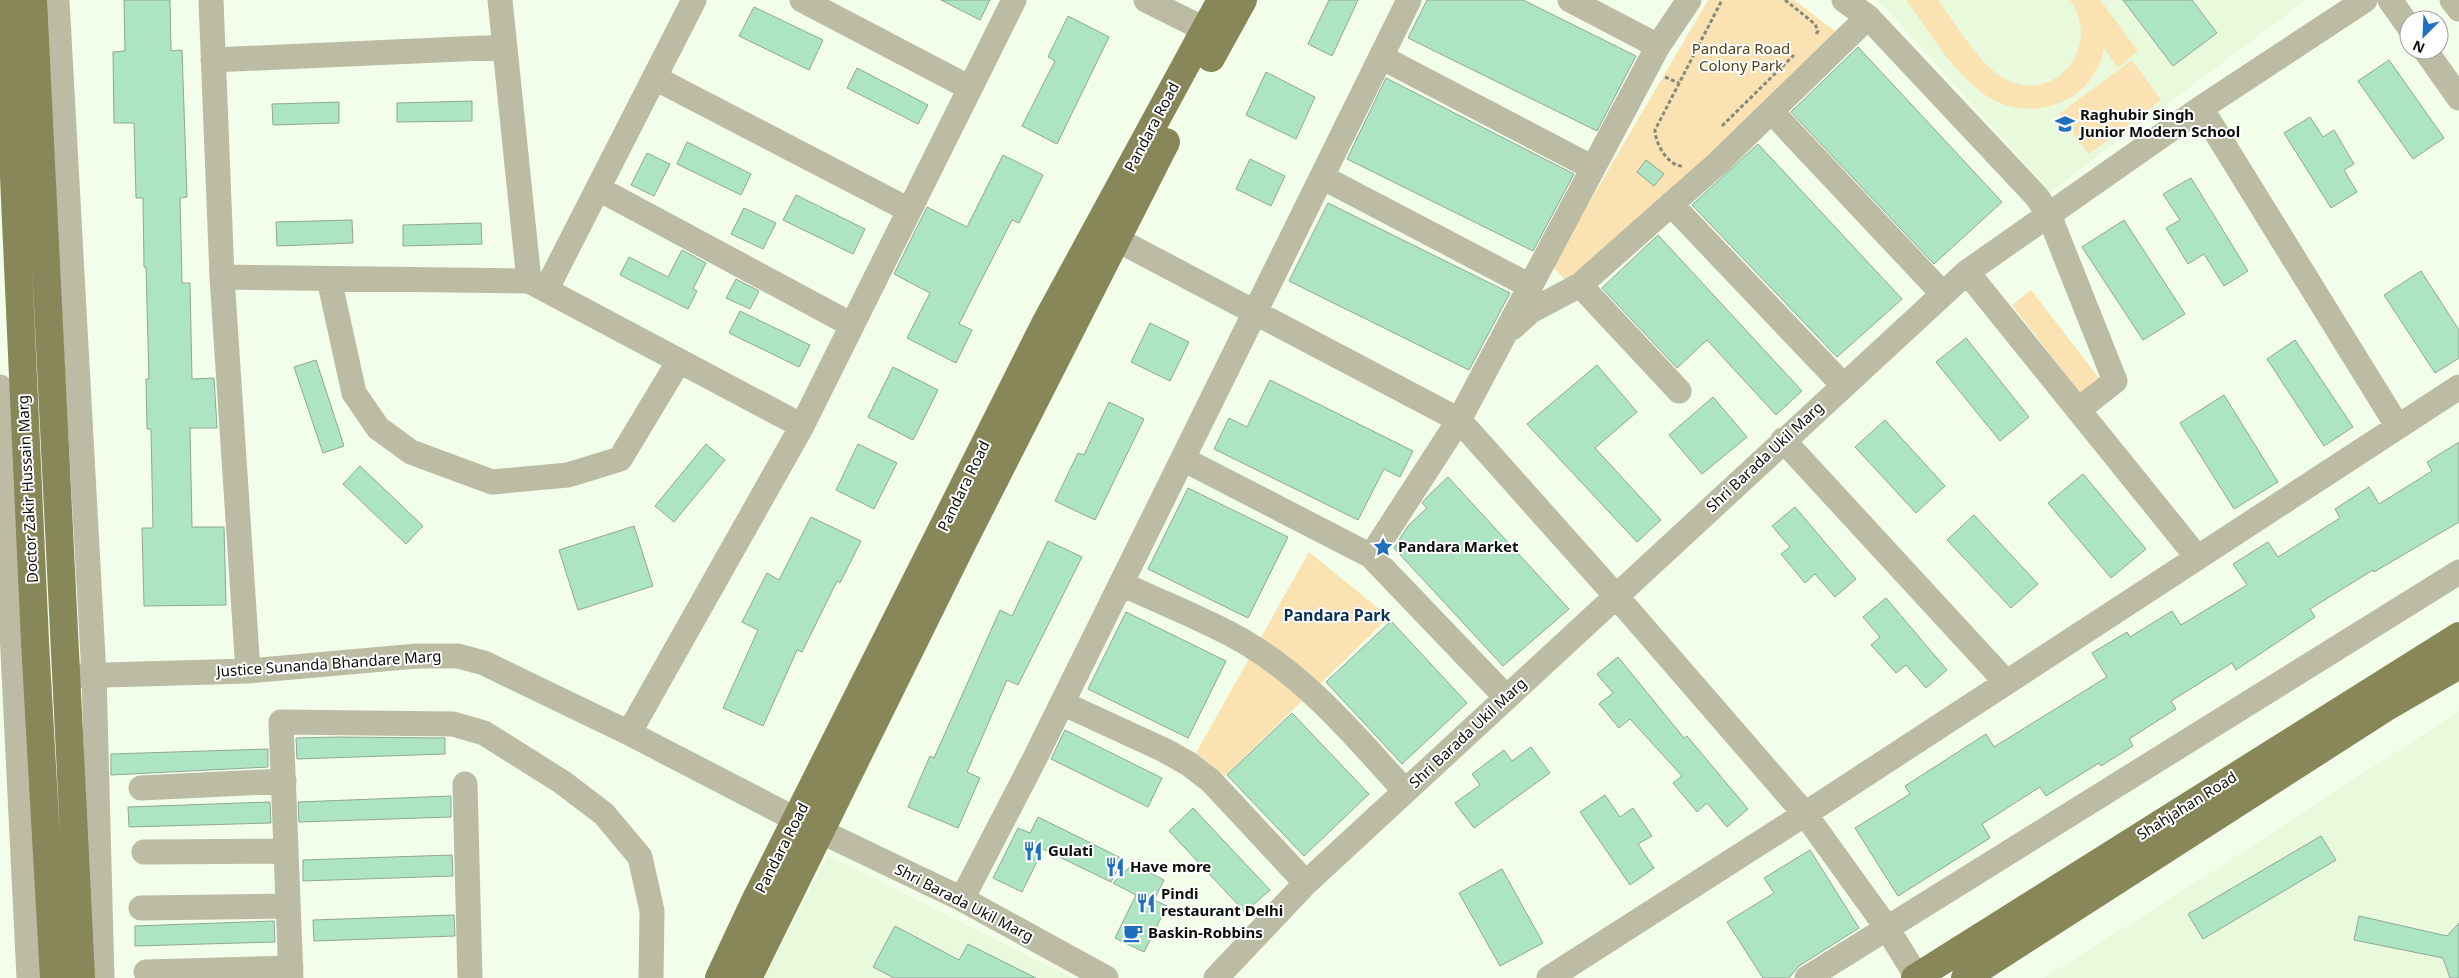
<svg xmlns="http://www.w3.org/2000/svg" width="2459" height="978" font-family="'Noto Sans',sans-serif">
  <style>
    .built { fill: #e8f9dc }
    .green { fill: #fae2b3 }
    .building { fill: #ade4c1; stroke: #91a698 }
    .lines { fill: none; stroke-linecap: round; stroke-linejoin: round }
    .path { stroke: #828b7c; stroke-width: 3; stroke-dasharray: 4 2.5; stroke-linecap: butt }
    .minor { stroke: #bbbca3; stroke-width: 25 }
    .major { stroke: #87875a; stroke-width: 28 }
    .labels { text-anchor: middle; stroke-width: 4; stroke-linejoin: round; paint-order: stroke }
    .park-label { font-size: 15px; fill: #56431a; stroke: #fff }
    .poi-label { font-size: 15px; font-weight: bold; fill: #0b0f08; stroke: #fff; text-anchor: start }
    .street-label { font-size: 15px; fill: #0b0f08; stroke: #fff }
    .neighbourhood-label { font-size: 16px; font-weight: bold; fill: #082f54; stroke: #fff }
  </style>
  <rect width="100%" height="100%" fill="#f2fee9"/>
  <path class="built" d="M 1875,0 L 2306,0 L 2050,192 L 1883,5 Z
    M 2459,711 L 2459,978 L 2044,978 L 2178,894 Z
    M 828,855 L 1072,978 L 764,978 Z"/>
  <path class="green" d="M 1708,0 L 1794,0 L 1843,37 L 1570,285 L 1552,266 Z
    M 1906,0 L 1938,0 C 1956,24 1980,67 2007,80 C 2058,104 2102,44 2070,0 L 2100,0 L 2138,51 L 2118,68 L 2104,48 C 2100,71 2084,93 2062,102 C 1985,133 1944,51 1906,0 Z
    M 2132,60 L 2161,100 L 2089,154 L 2059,114 Z
    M 2031,290 L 2099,378 L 2080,393 L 2012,305 Z
    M 1309,552 L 1389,617 L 1225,776 L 1196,753 Z"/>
  <path class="building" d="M 124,0 L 170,0 L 171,51 L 182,50 L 187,197 L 180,198 L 182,283 L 190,283 L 192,379 L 214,378 L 217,428 L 190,428 L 192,527 L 224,527 L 226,605 L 144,606 L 142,528 L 153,528 L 151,429 L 147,429 L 146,379 L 149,379 L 146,267 L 144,267 L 143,198 L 136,198 L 134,123 L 114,123 L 113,52 L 125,51 Z
    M 941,0 L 990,0 L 980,20 Z
    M 1329,0 L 1358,0 L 1332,56 L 1308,44 Z
    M 1427,0 L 1523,0 L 1636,56 L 1597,131 L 1408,38 Z
    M 2123,0 L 2192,0 L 2217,33 L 2173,66 Z
    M 754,7 L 823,40 L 809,70 L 739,36 Z
    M 1068,16 L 1109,37 L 1057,144 L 1022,126 L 1055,61 L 1048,57 Z
    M 1858,47 L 2002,202 L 1934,264 L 1791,112 Z
    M 2389,60 L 2444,138 L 2413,159 L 2358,81 Z
    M 857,68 L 928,105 L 918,124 L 847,88 Z
    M 1266,72 L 1315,97 L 1296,139 L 1246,115 Z
    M 1386,78 L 1574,174 L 1533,251 L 1347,159 Z
    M 472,101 L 472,121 L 397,122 L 397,103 Z
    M 339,102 L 339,123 L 273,125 L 272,104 Z
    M 2310,117 L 2323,137 L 2334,130 L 2354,164 L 2344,170 L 2357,192 L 2331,208 L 2284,133 Z
    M 687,142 L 751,174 L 741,195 L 677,164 Z
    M 1758,144 L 1902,299 L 1837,357 L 1692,205 Z
    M 647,153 L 670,164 L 654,196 L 631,185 Z
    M 1003,155 L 1043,175 L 1019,223 L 1012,220 L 959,324 L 972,330 L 956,363 L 907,338 L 930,293 L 894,274 L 927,207 L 967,227 Z
    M 1250,159 L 1285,176 L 1271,206 L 1236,189 Z
    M 1646,160 L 1664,174 L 1654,186 L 1637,172 Z
    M 2191,178 L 2248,271 L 2224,286 L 2204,254 L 2188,264 L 2166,228 L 2180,220 L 2163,194 Z
    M 796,195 L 865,229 L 853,254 L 783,220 Z
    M 1328,203 L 1510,293 L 1469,370 L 1289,281 Z
    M 744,208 L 776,223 L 763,249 L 731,234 Z
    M 352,220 L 353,243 L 277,246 L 276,222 Z
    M 2124,220 L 2185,314 L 2143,340 L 2082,247 Z
    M 481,223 L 482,244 L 403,246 L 403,225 Z
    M 1658,235 L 1802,391 L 1776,415 L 1707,340 L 1677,368 L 1602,288 Z
    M 682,250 L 706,263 L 693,289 L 697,291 L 688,309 L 620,275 L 629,257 L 668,277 Z
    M 2421,271 L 2459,330 L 2459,358 L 2435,373 L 2384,295 Z
    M 736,279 L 759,291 L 750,309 L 726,298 Z
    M 740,311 L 810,345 L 799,367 L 729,333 Z
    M 1150,323 L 1189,342 L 1170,381 L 1131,362 Z
    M 1966,338 L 2029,417 L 2000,441 L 1936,362 Z
    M 2295,340 L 2353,427 L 2324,446 L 2267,359 Z
    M 316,360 L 344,446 L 323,453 L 294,367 Z
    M 1597,365 L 1637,412 L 1595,448 L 1661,520 L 1637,542 L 1527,424 Z
    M 893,367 L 938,390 L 913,440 L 868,417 Z
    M 1270,380 L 1413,451 L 1400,477 L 1384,469 L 1358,520 L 1214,449 L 1229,418 L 1247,427 Z
    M 2224,395 L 2278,482 L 2234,509 L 2180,423 Z
    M 1713,397 L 1747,437 L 1702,474 L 1669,435 Z
    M 1109,402 L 1144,419 L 1095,520 L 1055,501 L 1078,453 L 1084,455 Z
    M 1885,420 L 1945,486 L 1916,513 L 1855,447 Z
    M 2459,442 L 2459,522 L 2374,572 L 2373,570 L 2310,609 L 2315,617 L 2236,670 L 2232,663 L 2171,701 L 2176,709 L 2129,739 L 2133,746 L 2101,766 L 2099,763 L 2046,796 L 2040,787 L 1982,824 L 1990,838 L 1898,896 L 1855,828 L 1910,794 L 1905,786 L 1986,734 L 1994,747 L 2107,677 L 2092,653 L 2127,632 L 2130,637 L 2172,611 L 2181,625 L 2247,585 L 2233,564 L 2268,542 L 2278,557 L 2340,518 L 2335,509 L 2369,487 L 2379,504 L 2432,471 L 2427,462 Z
    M 706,444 L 725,460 L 674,522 L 655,506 Z
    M 858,444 L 897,463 L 874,509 L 836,490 Z
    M 360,466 L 423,526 L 406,544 L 343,484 Z
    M 2083,474 L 2146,549 L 2111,578 L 2048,503 Z
    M 1448,477 L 1569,609 L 1503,666 L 1394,548 L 1408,526 L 1427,508 L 1422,503 L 1426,498 Z
    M 1188,488 L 1288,537 L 1248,618 L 1148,569 Z
    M 1795,507 L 1856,579 L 1835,597 L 1815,574 L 1805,583 L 1781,554 L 1790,547 L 1772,526 Z
    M 1974,515 L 2038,584 L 2011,608 L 1947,540 Z
    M 811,517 L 861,541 L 840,583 L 837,581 L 802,652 L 797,650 L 763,726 L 723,708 L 758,630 L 742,622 L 767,573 L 779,580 Z
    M 634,526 L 653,586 L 578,610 L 559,550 Z
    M 1048,541 L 1082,557 L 1018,685 L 1007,680 L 967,772 L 980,778 L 958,828 L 908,807 L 930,756 L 934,758 L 1000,610 L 1012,616 Z
    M 1886,598 L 1947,670 L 1926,688 L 1906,665 L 1896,673 L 1871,645 L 1880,637 L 1863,617 Z
    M 1126,612 L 1226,661 L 1188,738 L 1088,689 Z
    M 1391,621 L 1467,703 L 1402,764 L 1326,682 Z
    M 1618,657 L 1684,738 L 1687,736 L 1748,809 L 1727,827 L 1707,803 L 1697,812 L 1673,783 L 1682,776 L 1630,719 L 1619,728 L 1599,704 L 1613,693 L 1597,674 Z
    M 1292,713 L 1369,794 L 1304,856 L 1227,775 Z
    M 1065,730 L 1162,778 L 1148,807 L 1051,759 Z
    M 338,737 L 445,738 L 445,754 L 297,759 L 296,738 Z
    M 1531,747 L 1550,773 L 1474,828 L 1455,803 L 1480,785 L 1472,774 L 1504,750 L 1512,761 Z
    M 268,749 L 268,767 L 111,775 L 111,754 Z
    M 1605,795 L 1620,817 L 1633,808 L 1652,836 L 1638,844 L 1654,868 L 1630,885 L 1580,812 Z
    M 451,796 L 451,817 L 299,822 L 298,802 Z
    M 270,802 L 271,823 L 129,827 L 128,807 Z
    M 1193,808 L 1270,890 L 1245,912 L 1169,831 Z
    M 1038,817 L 1123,859 L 1111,882 L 1043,849 L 1022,892 L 993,878 L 1018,828 L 1030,833 Z
    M 2321,836 L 2336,860 L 2203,939 L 2188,914 Z
    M 1810,850 L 1859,928 L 1799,966 L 1789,978 L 1763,978 L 1727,922 L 1774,893 L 1764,878 Z
    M 452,855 L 453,876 L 303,881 L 303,860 Z
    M 1133,864 L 1164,880 L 1154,900 L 1167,906 L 1144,952 L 1115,938 L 1136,895 L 1113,883 Z
    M 1502,869 L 1543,943 L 1500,966 L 1459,893 Z
    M 454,915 L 455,936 L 314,941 L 313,920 Z
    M 2359,916 L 2447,936 L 2459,923 L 2459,978 L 2450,978 L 2443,958 L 2354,940 Z
    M 274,921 L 275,942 L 135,946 L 135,926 Z
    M 895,926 L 959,960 L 968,944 L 1036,978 L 894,978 L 873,967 Z"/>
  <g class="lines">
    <path class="path" d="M 1785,0 L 1815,24 L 1818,31 L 1815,36
      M 1665,77 L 1679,83
      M 1722,126 L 1794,55
      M 1682,166 C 1668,166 1655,143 1655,130 L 1722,0"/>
    <path class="minor" d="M 57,0 L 94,675 L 102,978
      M 211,0 L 222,277 L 248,671
      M 500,0 L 529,281
      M 802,0 L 970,88
      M 1146,0 L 1222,38
      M 1570,0 L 1658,46
      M 1844,0 L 1868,17 L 2037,197 L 2049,215 L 2115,381 L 2078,410
      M 2390,0 L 2409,27
      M 2452,0 L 2459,9
      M 2425,50 L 2459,98
      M 1381,57 L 1593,168
      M 213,60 L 505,47
      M 655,78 L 909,210
      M 2201,108 L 2398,427
      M 1772,112 L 1943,294
      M 1322,177 L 1530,286
      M 599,189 L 852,325
      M 1671,204 L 1843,385
      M 1116,239 L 1459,420 L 1616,596 L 1805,814 L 1887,928 L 1917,977
      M 1967,272 L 2197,557
      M 222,277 L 529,281 L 802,426
      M 329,279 L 354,393 L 378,428 L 411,452 L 492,482 L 568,475 L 620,459 L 679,361
      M 1580,285 L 1679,391
      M 546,290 L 694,0
      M 1512,328 L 1531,311 L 1580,285 L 1719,162 L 1868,17
      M 0,387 L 29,978
      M 1783,440 L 2006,682
      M 1183,459 L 1371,556 L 1506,697
      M 1371,556 L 1459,420 L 1658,46 L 1689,0
      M 1122,584 C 1162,603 1205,619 1243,641 C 1308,679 1355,736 1405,791
      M 68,676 L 248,671 L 417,656 L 458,656 L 484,663 L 629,733 L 797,820 L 962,899 L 1106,978
      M 1062,703 L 1164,750 L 1189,764 L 1211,781 L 1306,883
      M 629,733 L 802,426 L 1014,0
      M 465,784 L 470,978
      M 141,788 L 284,781
      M 144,852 L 286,851
      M 962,899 L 1035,758 L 1409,0
      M 141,908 L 288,906
      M 146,972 L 291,968
      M 291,978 L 281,722 L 453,724 L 484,733 L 562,782 L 604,814 L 640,857 L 652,911 L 651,978
      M 1216,978 L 1306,883 L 1967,272 L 2201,108 L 2365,0
      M 1549,978 L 1805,814 L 2459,387
      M 1807,978 L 2459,572"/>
    <path class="major" d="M 6,0 L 35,642 L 54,978
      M 33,0 L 81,978
      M 1211,58 L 1243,0
      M 719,978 L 755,901 L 1045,324 L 1221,0
      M 748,978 L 962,544 L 1166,142
      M 1915,978 L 2459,636
      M 1965,978 L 2385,708 L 2459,665"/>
  </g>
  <defs>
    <symbol id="school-bare" viewBox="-9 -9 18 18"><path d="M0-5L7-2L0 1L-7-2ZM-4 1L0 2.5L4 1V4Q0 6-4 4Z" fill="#206fbe" stroke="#fff" stroke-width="2.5" paint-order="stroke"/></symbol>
    <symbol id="sight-bare" viewBox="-9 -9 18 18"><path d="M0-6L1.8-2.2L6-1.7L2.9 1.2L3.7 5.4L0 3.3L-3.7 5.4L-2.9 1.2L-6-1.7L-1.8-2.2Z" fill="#206fbe" stroke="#fff" stroke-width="2.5" paint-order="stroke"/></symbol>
    <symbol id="restaurant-bare" viewBox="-9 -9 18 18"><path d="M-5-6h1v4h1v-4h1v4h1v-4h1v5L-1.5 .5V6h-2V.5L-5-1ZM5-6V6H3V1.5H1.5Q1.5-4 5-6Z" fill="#206fbe" stroke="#fff" stroke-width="2.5" paint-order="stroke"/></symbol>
    <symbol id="cafe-bare" viewBox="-9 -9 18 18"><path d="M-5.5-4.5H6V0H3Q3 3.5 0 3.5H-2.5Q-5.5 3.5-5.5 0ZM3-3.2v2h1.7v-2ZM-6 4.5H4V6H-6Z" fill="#206fbe" stroke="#fff" stroke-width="2.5" paint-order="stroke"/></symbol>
  </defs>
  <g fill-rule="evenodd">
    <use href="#school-bare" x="2051" y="110" width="28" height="28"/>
    <use href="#sight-bare" x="1369" y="533" width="28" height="28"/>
    <use href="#restaurant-bare" x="1019" y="837" width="28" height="28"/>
    <use href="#restaurant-bare" x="1101" y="853" width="28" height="28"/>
    <use href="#restaurant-bare" x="1132" y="889" width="28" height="28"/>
    <use href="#cafe-bare" x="1119" y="919" width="28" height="28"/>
  </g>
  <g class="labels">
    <g class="park-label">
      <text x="1741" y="54">Pandara Road<tspan x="1741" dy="17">Colony Park</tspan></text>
    </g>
    <g class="poi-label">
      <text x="2080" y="120">Raghubir Singh<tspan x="2080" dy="17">Junior Modern School</tspan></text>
      <text x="1398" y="552">Pandara Market</text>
      <text x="1048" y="856">Gulati</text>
      <text x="1130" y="872">Have more</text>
      <text x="1161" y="899">Pindi<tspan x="1161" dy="17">restaurant Delhi</tspan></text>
      <text x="1148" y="938">Baskin-Robbins</text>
    </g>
    <g class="street-label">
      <text transform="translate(1152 127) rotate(-62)" y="5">Pandara Road</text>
      <text transform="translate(1765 457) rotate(-43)" y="5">Shri Barada Ukil Marg</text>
      <text transform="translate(964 486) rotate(-64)" y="5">Pandara Road</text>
      <text transform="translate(28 489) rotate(-93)" y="5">Doctor Zakir Hussain Marg</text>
      <text transform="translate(329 664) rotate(-4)" y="5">Justice Sunanda Bhandare Marg</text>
      <text transform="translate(1468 733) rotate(-43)" y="5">Shri Barada Ukil Marg</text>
      <text transform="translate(2187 806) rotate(-32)" y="5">Shahjahan Road</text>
      <text transform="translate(782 848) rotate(-63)" y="5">Pandara Road</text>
      <text transform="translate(964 903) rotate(27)" y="5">Shri Barada Ukil Marg</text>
    </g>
    <g class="neighbourhood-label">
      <text x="1337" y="621">Pandara Park</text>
    </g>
  </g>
  <g transform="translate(2424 35) rotate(204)"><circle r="24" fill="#ffffff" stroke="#9d9f9c"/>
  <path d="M0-4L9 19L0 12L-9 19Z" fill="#206fbe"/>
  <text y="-8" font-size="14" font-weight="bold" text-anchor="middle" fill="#0b0f08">N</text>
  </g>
</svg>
